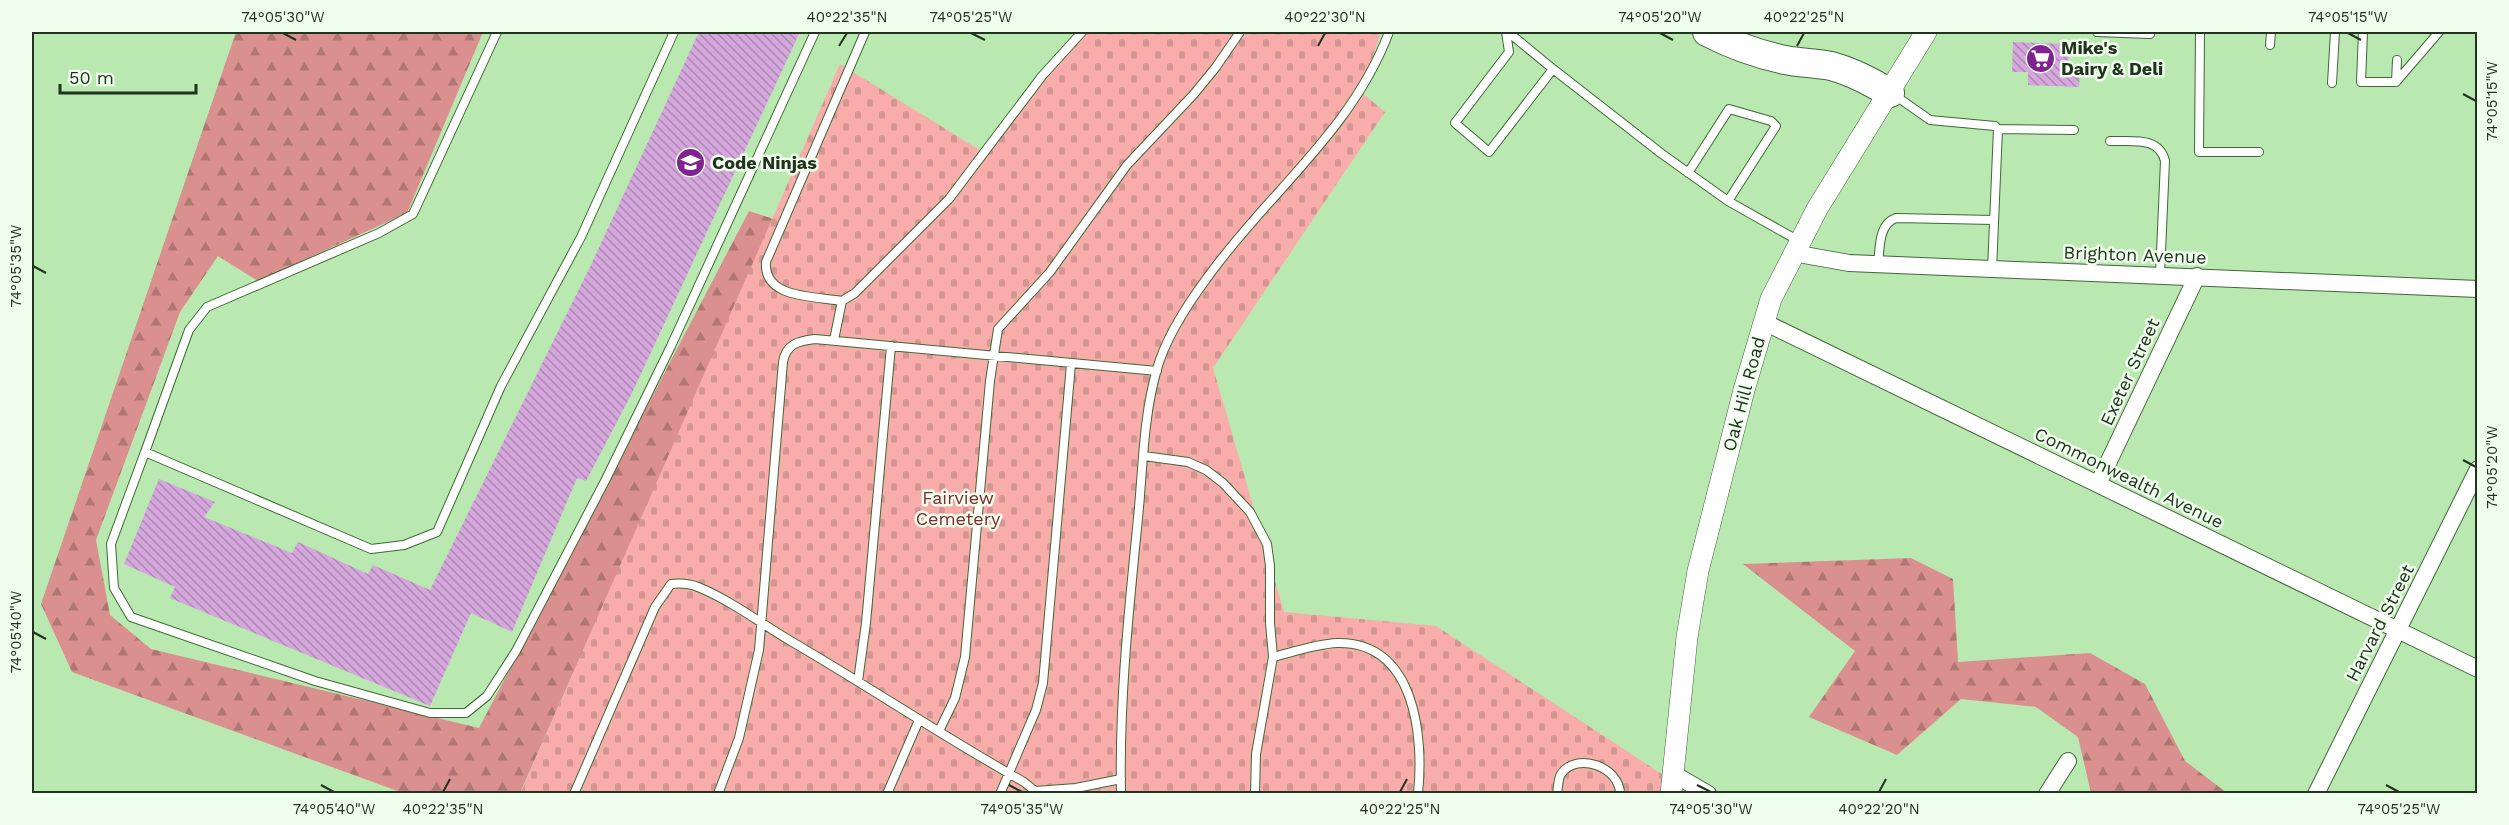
<svg xmlns="http://www.w3.org/2000/svg" width="2509" height="825" font-family="'Work Sans',sans-serif">
  <style>
    .forest { fill: url(#forest-firs) }
    .cemetery { fill: url(#cemetery-stones) }
    .building { fill: url(#building-back-hatch) }
    .lines { fill: none; stroke-linecap: round; stroke-linejoin: round }
    .service-casing { stroke: #3f6837; stroke-width: 10 }
    .minor-casing { stroke: #3f6837; stroke-width: 18 }
    .tertiary-casing { stroke: #3f6837; stroke-width: 22 }
    .trunk-casing { stroke: #3f6837; stroke-width: 30 }
    .service { stroke: #fff; stroke-width: 8 }
    .minor { stroke: #fff; stroke-width: 16 }
    .tertiary { stroke: #fff; stroke-width: 21 }
    .trunk { stroke: #fff; stroke-width: 28 }
    .ticks { fill: none; stroke: #21331e; stroke-width: 2 }
    .labels { text-anchor: middle; stroke-width: 5; stroke-linejoin: round; paint-order: stroke }
    .poi-label { font-size: 18px; font-weight: bold; fill: #21331e; stroke: #f0feed; text-anchor: start }
    .street-label { font-size: 18px; fill: #21331e; stroke: #f0feed }
    .park-label { font-size: 18px; fill: #80282e; stroke: #f0feed }
    .neatline { fill: none; stroke: #21331e; stroke-width: 2 }
    .ticks-label { font-size: 15px; text-anchor: middle; fill: #21331e }
  </style>
  <defs>
    <pattern id="forest-firs" width="22" height="20" patternUnits="userSpaceOnUse" patternTransform="scale(1.5)"><rect width="22" height="20" fill="#da908e"/><path d="M5 1l3.5 6h-7zM16 11l3.5 6h-7z" fill="#b07673"/></pattern>
    <pattern id="cemetery-stones" width="16" height="16" patternUnits="userSpaceOnUse" patternTransform="scale(1.5)"><rect width="16" height="16" fill="#f9adab"/><path d="M2 7V4a2 2 0 0 1 4 0v3zM10 15v-3a2 2 0 0 1 4 0v3z" fill="#d59593"/></pattern>
    <pattern id="building-back-hatch" width="6" height="6" patternUnits="userSpaceOnUse" patternTransform="scale(1.5)"><rect width="6" height="6" fill="#d5a7dd"/><path d="M-1 5l2 2M0 0l6 6M5-1l2 2" fill="none" stroke="#ac89b3"/></pattern>
  </defs>
  <rect width="100%" height="100%" fill="#b9e8b0"/>
  <path class="forest" d="M 236,32 L 483,32 L 407,213 L 258,281 L 218,256 L 180,312 L 96,540 L 110,615 L 151,649 L 479,728 L 749,211 L 774,219 L 520,793 L 403,793 L 72,672 L 41,604 Z
    M 1911,558 L 1953,579 L 1958,662 L 2090,653 L 2145,684 L 2185,761 L 2227,793 L 2091,793 L 2078,737 L 2036,707 L 1961,699 L 1897,755 L 1809,717 L 1855,651 L 1743,564 Z"/>
  <path class="cemetery" d="M 1079,32 L 1381,32 L 1361,92 L 1385,112 L 1213,368 L 1284,612 L 1436,626 L 1671,780 L 1670,794 L 520,794 L 840,64 L 983,152 Z"/>
  <path class="building" d="M 699,32 L 800,32 L 632,393 L 586,481 L 577,478 L 512,632 L 471,613 L 430,706 L 170,598 L 175,587 L 124,564 L 159,479 L 215,502 L 204,517 L 292,553 L 298,542 L 368,574 L 373,565 L 430,590 L 590,267 Z
    M 2013,42 L 2069,44 L 2068,72 L 2080,72 L 2079,87 L 2028,85 L 2028,72 L 2012,72 Z"/>
  <g class="lines">
    <defs>
      <path id="service" d="M 497,32 L 413,214 L 379,233 L 207,307 L 189,330 L 145,452 L 371,549 L 404,545 L 437,532 L 501,386 L 581,237 L 674,32
        M 865,32 L 766,262 C 763,299 815,296 842,301 L 855,293 L 949,199 L 1042,76 L 1082,32
        M 1506,32 L 1509,52 L 1455,123 L 1489,152 L 1553,69 L 1662,154 L 1728,201 L 1799,241
        M 1508,32 L 1553,69
        M 2097,32 L 2150,34 L 2150,32
        M 2200,32 L 2199,152 L 2259,152
        M 2363,32 L 2361,82 L 2396,82 L 2397,60
        M 2270,45 L 2271,32
        M 2396,82 L 2439,32
        M 2332,83 L 2335,32
        M 1893,94 L 1930,120 L 1995,126 L 1998,129 L 2074,130
        M 2110,141 C 2132,142 2159,136 2165,161 L 2160,275
        M 1688,173 L 1729,109 L 1771,121 L 1776,126 L 1728,201
        M 1878,265 C 1880,249 1878,224 1896,218 L 1994,220
        M 1992,270 L 1998,129
        M 834,340 L 842,301
        M 145,452 L 111,544 L 114,588 L 131,617 L 315,681 L 430,713 L 466,713 L 487,696 L 516,651 L 606,479 L 671,346 L 815,32
        M 1144,456 L 1188,462 L 1206,470 L 1223,483 L 1250,512 L 1267,544 L 1270,566 L 1270,623 L 1273,657 L 1256,754 L 1255,794
        M 1273,657 C 1293,652 1316,644 1337,643 C 1415,641 1424,736 1418,794
        M 858,681 L 866,623 L 891,346
        M 939,731 L 955,698 L 965,657 L 990,381 L 998,329 L 1050,272 L 1127,165 L 1194,94 L 1216,67 L 1240,32
        M 574,794 L 655,607 L 671,584 C 680,583 688,583 698,587 C 730,600 759,622 789,640 C 868,686 944,737 1024,782 L 1035,791 L 1076,788 L 1121,779
        M 718,794 L 739,738 L 759,650 L 783,362 C 786,344 798,341 815,339 L 1157,371
        M 887,794 L 919,720
        M 1000,794 L 1036,710 L 1043,683 L 1071,364
        M 1121,794 C 1119,701 1129,609 1138,518 C 1143,469 1143,417 1157,369 C 1166,337 1187,305 1207,278 C 1267,194 1352,131 1389,32
        M 1557,794 C 1558,788 1558,779 1561,774 C 1577,751 1620,767 1620,794"/>
      <path id="minor" d="M 1793,253 L 1849,263 L 2478,289
        M 1764,322 L 2478,669
        M 2098,484 L 2197,276
        M 1672,773 L 1708,794
        M 2047,794 L 2068,761
        M 2316,794 L 2478,469"/>
      <path id="tertiary" d="M 1671,794 L 1687,637 L 1698,571 L 1744,390 L 1771,299 L 1817,209 L 1926,32"/>
      <path id="trunk" d="M 1707,32 C 1732,45 1757,54 1785,60 C 1800,63 1816,63 1831,66 C 1853,72 1871,82 1890,93"/>
    </defs>
    <use href="#service" class="service-casing"/>
    <use href="#minor" class="minor-casing"/>
    <use href="#tertiary" class="tertiary-casing"/>
    <use href="#trunk" class="trunk-casing"/>
    <use href="#service" class="service"/>
    <use href="#minor" class="minor"/>
    <use href="#tertiary" class="tertiary"/>
    <use href="#trunk" class="trunk"/>
  </g>
  <path class="ticks" d="M 283,33 L 296,40M 971,33 L 985,40M 1660,33 L 1673,40M 2348,33 L 2361,40M 839,46 L 847,33M 1318,46 L 1325,33M 1797,46 L 1804,33M 2463,94 L 2476,101M 33,266 L 46,273M 2463,460 L 2476,467M 33,632 L 46,639M 321,785 L 334,792M 1009,785 L 1022,792M 1697,785 L 1711,792M 2386,785 L 2399,792M 443,792 L 450,779M 1400,792 L 1407,779M 1879,792 L 1886,779"/>
  <defs>
    <symbol id="supermarket-disc" viewBox="-11 -11 22 22"><circle r="9.5" fill="#7f2390" stroke="#f0feed"/><path d="M-6-5.5h2.5l.6 2H6L4.5 2H-2.5L-4.4-4H-6ZM-1.5 3.2a1.3 1.3 0 1 0 .1 0ZM3 3.2a1.3 1.3 0 1 0 .1 0Z" fill="#fff"/></symbol>
    <symbol id="school-disc" viewBox="-11 -11 22 22"><circle r="9.5" fill="#7f2390" stroke="#f0feed"/><path d="M0-5L7-2L0 1L-7-2ZM-4 1L0 2.5L4 1V4Q0 6-4 4Z" fill="#fff"/></symbol>
  </defs>
  <g fill-rule="evenodd">
    <use href="#supermarket-disc" x="2024" y="42" width="33" height="33"/>
    <use href="#school-disc" x="674" y="146" width="33" height="33"/>
  </g>
  <g class="labels">
    <g class="poi-label">
      <text x="2061" y="54">Mike's<tspan x="2061" dy="21">Dairy &amp; Deli</tspan></text>
      <text x="712" y="169">Code Ninjas</text>
    </g>
    <g class="street-label">
      <text transform="translate(2135 255) rotate(2)" y="6">Brighton Avenue</text>
      <text transform="translate(2130 372) rotate(-65)" y="6">Exeter Street</text>
      <text transform="translate(1744 394) rotate(-75)" y="6">Oak Hill Road</text>
      <text transform="translate(2129 478) rotate(26)" y="6">Commonwealth Avenue</text>
      <text transform="translate(2380 623) rotate(-63)" y="6">Harvard Street</text>
    </g>
    <g class="park-label">
      <text x="958" y="504">Fairview<tspan x="958" dy="21">Cemetery</tspan></text>
    </g>
  </g>
  <rect width="2509" height="825" fill="none" stroke="#f0feed" stroke-width="66"/>
  <path d="M60 84v9h136v-9" fill="none" stroke="#21331e" stroke-width="3"/>
  <text x="69" y="84" font-size="18" fill="#21331e" stroke="#f0feed" stroke-width="4.5" paint-order="stroke">50 m</text>
  <rect x="33" y="33" width="2443" height="759" class="neatline"/>
  <g class="ticks-label">
    <text x="283" y="22">74°05'30"W</text>
    <text x="847" y="22">40°22'35"N</text>
    <text x="971" y="22">74°05'25"W</text>
    <text x="1325" y="22">40°22'30"N</text>
    <text x="1660" y="22">74°05'20"W</text>
    <text x="1804" y="22">40°22'25"N</text>
    <text x="2348" y="22">74°05'15"W</text>
    <text transform="translate(2492 101) rotate(-90)" y="5">74°05'15"W</text>
    <text transform="translate(16 266) rotate(-90)" y="5">74°05'35"W</text>
    <text transform="translate(2492 467) rotate(-90)" y="5">74°05'20"W</text>
    <text transform="translate(16 632) rotate(-90)" y="5">74°05'40"W</text>
    <text x="334" y="814">74°05'40"W</text>
    <text x="443" y="814">40°22'35"N</text>
    <text x="1022" y="814">74°05'35"W</text>
    <text x="1400" y="814">40°22'25"N</text>
    <text x="1711" y="814">74°05'30"W</text>
    <text x="1879" y="814">40°22'20"N</text>
    <text x="2399" y="814">74°05'25"W</text>
  </g>
</svg>
